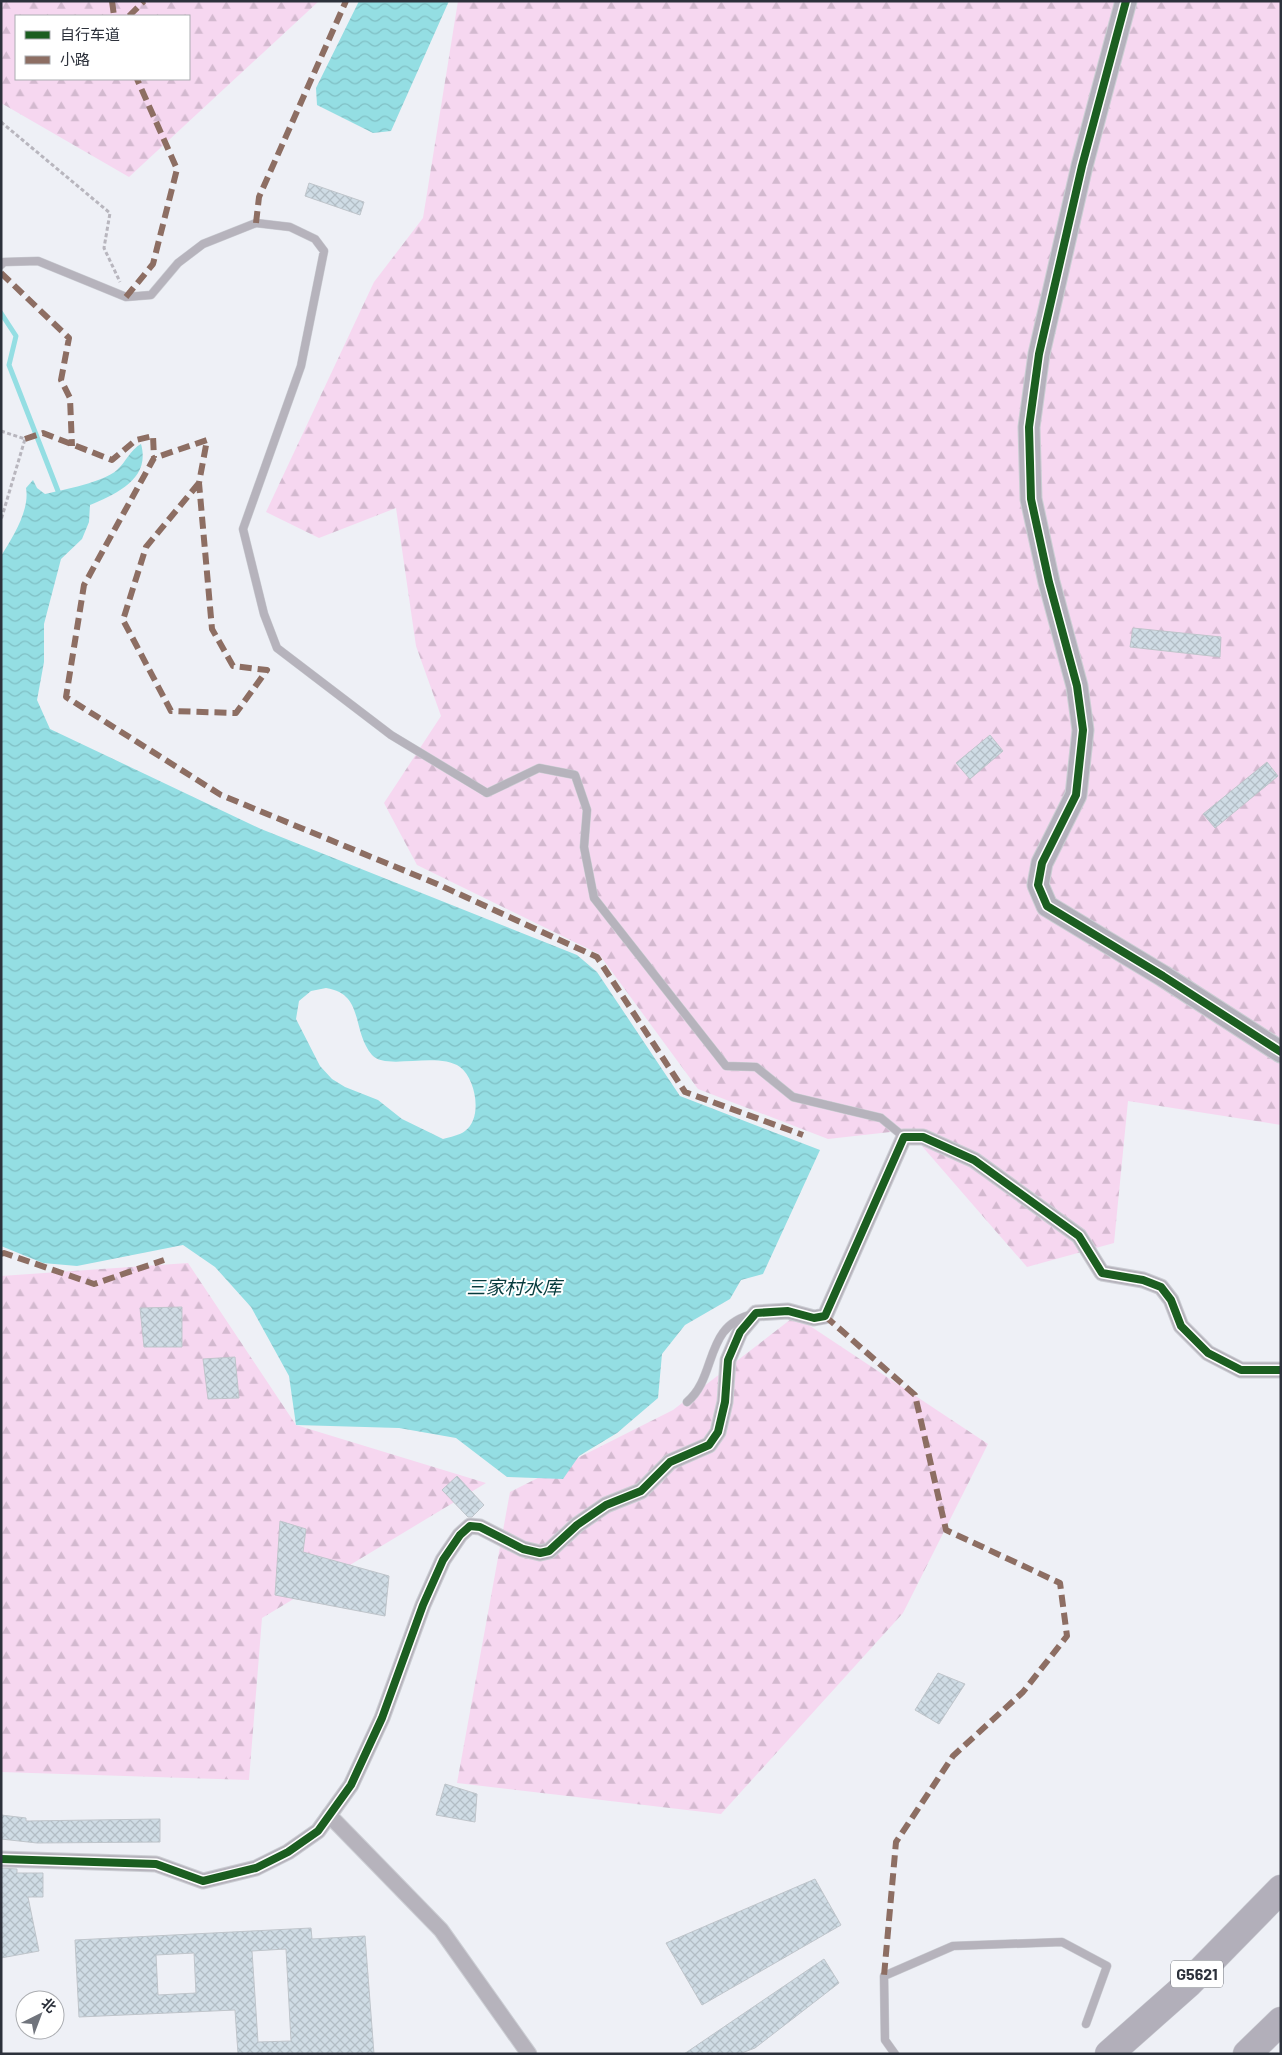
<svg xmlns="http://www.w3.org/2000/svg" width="1282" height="2055" font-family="Barlow,'Noto Sans SC',sans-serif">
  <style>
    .forest { fill: url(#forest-firs); fill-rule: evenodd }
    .water { fill: url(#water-waves); fill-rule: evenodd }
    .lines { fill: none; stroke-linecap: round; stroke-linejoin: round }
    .stream { stroke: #94dee3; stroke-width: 5 }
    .building { fill: url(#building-cross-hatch); stroke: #bfc5cb; fill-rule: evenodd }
    .lane-casing { stroke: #ccced4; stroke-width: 9 }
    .street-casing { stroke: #ccced4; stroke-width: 17 }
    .secondary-casing { stroke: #ccced4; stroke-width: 23 }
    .highway-casing { stroke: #ccced4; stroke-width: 29 }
    .path { stroke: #b8b6be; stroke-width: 3; stroke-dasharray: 4 2.5; stroke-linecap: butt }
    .lane { stroke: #b6b3bc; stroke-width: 8 }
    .street { stroke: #b6b3bc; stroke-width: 15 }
    .secondary { stroke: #b4b1bc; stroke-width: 21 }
    .highway { stroke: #b2afba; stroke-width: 28 }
    .quiet { stroke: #8d6e63; stroke-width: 6; stroke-dasharray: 12 6; stroke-linecap: butt }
    .cycleway-casing { stroke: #fff; stroke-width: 11 }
    .cycleway { stroke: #1b5e20; stroke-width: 8 }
    .labels { text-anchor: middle; stroke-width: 4; stroke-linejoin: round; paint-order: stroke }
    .shield { fill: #fff; stroke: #6b6f76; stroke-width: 1 }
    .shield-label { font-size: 16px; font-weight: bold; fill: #2c313b }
    .water-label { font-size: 19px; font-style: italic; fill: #063b3d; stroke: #fff }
  </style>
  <defs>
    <pattern id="forest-firs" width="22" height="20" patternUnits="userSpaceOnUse" patternTransform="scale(1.25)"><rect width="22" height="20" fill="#f6d7f0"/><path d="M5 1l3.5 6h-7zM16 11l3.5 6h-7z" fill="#d3b9cf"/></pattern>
    <pattern id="water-waves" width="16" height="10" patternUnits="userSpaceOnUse" patternTransform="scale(1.25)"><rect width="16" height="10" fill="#94dee3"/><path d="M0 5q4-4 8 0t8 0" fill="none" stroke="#80bfc4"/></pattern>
    <pattern id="building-cross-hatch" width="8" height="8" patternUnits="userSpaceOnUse" patternTransform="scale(1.25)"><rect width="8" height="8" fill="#cfdce5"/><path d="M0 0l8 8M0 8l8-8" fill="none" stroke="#b2bdc5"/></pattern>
  </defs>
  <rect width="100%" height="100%" fill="#eef0f6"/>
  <path class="forest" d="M 1,1 L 319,1 L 129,177 L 1,103 ZM 16,16 L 189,16 L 189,79 L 16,79 Z
    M 458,1 L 1281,1 L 1281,1125 L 1128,1101 L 1114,1243 L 1027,1267 L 908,1130 L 828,1139 L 698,1089 L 599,954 L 417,865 L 384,803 L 441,716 L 416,646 L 396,508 L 319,538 L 266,512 L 374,282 L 423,218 Z
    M 188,1263 L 296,1425 L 486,1483 L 262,1618 L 249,1780 L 1,1772 L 1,1276 Z
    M 795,1316 L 988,1444 L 903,1613 L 721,1814 L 457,1783 L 510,1492 L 673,1410 Z"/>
  <path class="water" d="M 359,1 L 449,1 L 391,131 L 373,133 L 317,105 L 316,88 Z
    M 141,444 C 151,479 116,494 90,505 L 89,522 L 82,539 L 61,559 L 44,624 L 44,662 L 37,700 L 50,729 L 261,829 L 577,955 L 597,972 L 680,1096 L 820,1150 L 763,1274 L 741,1280 L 730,1299 L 685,1325 L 662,1354 L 658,1398 L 617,1433 L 579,1456 L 563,1479 L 507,1477 L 456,1438 L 399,1428 L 296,1425 L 289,1376 L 251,1307 L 215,1267 L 183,1245 L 77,1266 L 43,1263 L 1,1246 L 1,556 C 13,537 30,510 26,488 L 33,480 L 37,488 L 45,494 C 63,490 104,482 117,470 C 126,462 130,450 141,444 ZM 326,988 C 365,994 351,1030 372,1055 C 386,1071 437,1051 460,1067 C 476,1079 483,1118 465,1131 C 460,1135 450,1137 443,1139 L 402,1119 L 378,1100 L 345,1087 L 332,1079 L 320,1066 L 296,1019 L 299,1001 L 311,991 Z"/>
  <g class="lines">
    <path class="stream" d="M 1,313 L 16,336 L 9,365 L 58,491"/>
  </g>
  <path class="building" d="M 309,183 L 364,202 L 360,215 L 305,196 Z
    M 1133,628 L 1221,637 L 1220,657 L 1130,647 Z
    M 990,735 L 1003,751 L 970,779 L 956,763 Z
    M 1267,762 L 1278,776 L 1215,828 L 1203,814 Z
    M 182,1307 L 182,1347 L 144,1347 L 140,1308 Z
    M 235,1357 L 239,1398 L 208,1399 L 203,1359 Z
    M 457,1476 L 484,1505 L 472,1517 L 468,1517 L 442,1490 Z
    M 280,1521 L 306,1529 L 303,1552 L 389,1576 L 385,1616 L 275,1595 Z
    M 938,1673 L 965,1684 L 939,1724 L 915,1710 Z
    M 445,1784 L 477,1794 L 475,1822 L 436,1815 Z
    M 1,1815 L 26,1818 L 26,1821 L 160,1819 L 160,1842 L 37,1843 L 1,1839 Z
    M 1,1868 L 17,1869 L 17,1873 L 43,1873 L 43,1897 L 28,1897 L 39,1951 L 1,1958 Z
    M 815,1879 L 841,1925 L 702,2005 L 666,1943 Z
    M 311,1928 L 312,1939 L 365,1936 L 374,2054 L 238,2054 L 235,2010 L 79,2017 L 75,1940 ZM 286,1949 L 291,2041 L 258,2042 L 252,1951 ZM 194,1953 L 196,1993 L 158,1995 L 156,1955 Z
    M 824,1959 L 839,1983 L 755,2048 L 739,2054 L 684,2054 Z"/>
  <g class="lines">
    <defs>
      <path id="lane" d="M 1,265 L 4,262 L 38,261 L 126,297 L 151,295 L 178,263 L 203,244 L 256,223 L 290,227 L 315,239 L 324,251 L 301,366 L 243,529 L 264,614 L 277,648 L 391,735 L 487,793 L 539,768 L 575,775 L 587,810 L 584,847 L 594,898 L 726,1066 L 756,1067 L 793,1097 L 881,1118 L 904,1137
        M 687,1402 C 718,1376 703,1325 754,1314
        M 895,2054 L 885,2040 L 884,1976 L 953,1946 L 1062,1942 L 1107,1966 L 1086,2024"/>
      <path id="street" d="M 329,1815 L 441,1930 L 529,2054
        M 1,1859 L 156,1864 L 203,1881 L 256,1868 L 288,1852 L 318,1831 L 351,1785 L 382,1718 L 423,1605 L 443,1560 L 460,1535 L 470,1526 L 480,1527 L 523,1549 L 540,1553 L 549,1551 L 577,1525 L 606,1505 L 641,1491 L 670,1462 L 709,1445 L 718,1432 L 725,1402 L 728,1360 L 740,1332 L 756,1313 L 788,1311 L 814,1318 L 825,1316 L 904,1137 L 923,1137 L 974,1160 L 1079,1236 L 1102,1273 L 1143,1280 L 1161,1287 L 1171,1300 L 1181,1326 L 1208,1353 L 1241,1370 L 1281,1370"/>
      <path id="secondary" d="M 1126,1 L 1082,166 L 1039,354 L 1029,427 L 1031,499 L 1049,582 L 1077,686 L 1083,730 L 1076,795 L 1042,863 L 1038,885 L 1047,906 L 1163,976 L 1281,1052"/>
      <path id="highway" d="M 1109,2054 L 1188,1984 L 1281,1889
        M 1247,2054 L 1281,2021"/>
    </defs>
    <use href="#lane" class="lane-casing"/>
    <use href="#street" class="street-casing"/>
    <use href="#secondary" class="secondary-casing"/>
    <use href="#highway" class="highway-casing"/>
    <path class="path" d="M 1,122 L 110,213 L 104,248 L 120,282
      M 1,431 L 25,439 L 1,520"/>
    <use href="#lane" class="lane"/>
    <use href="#street" class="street"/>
    <use href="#secondary" class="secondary"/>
    <use href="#highway" class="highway"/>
    <path class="quiet" d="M 112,1 L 114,16
      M 129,16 L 144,1
      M 256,223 L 259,197 L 346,1
      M 1,273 L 69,338 L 61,380 L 70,398 L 72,446
      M 126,297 L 153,264 L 177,169 L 137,79
      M 25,439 L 43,433 L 112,460 L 136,440 L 153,436 L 154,458
      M 199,483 L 146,547 L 123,620 L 171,711 L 236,713 L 267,670 L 233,666 L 212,629 L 199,483 L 207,440 L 154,458 L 84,585 L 66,697 L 221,795 L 437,884 L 597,957 L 685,1092 L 803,1135
      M 1,1254 L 4,1253 L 94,1284 L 164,1260
      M 825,1316 L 915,1395 L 946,1530 L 1060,1583 L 1067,1636 L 1023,1692 L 953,1756 L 896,1842 L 884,1976"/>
    <defs>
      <path id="cycleway" d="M 1126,1 L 1082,166 L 1039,354 L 1029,427 L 1031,499 L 1049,582 L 1077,686 L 1083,730 L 1076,795 L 1042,863 L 1038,885 L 1047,906 L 1163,976 L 1281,1052
        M 1,1859 L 156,1864 L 203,1881 L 256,1868 L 288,1852 L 318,1831 L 351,1785 L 382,1718 L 423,1605 L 443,1560 L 460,1535 L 470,1526 L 480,1527 L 523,1549 L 540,1553 L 549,1551 L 577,1525 L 606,1505 L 641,1491 L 670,1462 L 709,1445 L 718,1432 L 725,1402 L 728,1360 L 740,1332 L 756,1313 L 788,1311 L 814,1318 L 825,1316 L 904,1137 L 923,1137 L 974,1160 L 1079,1236 L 1102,1273 L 1143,1280 L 1161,1287 L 1171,1300 L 1181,1326 L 1208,1353 L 1241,1370 L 1281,1370"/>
    </defs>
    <use href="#cycleway" class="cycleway-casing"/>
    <use href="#cycleway" class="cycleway"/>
  </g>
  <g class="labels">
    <rect class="shield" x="1171" y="1960.5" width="52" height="27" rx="4"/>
    <g class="shield-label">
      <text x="1197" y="1980">G5621</text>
    </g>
    <g class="water-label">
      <text x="514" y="1294">三家村水库</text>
    </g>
  </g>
  <rect width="1282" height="2055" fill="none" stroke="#2c313b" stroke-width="5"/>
  <rect x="15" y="15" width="175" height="65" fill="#ffffff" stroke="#abadb1"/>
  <rect x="25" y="31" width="25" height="8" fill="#1b5e20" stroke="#abadb1"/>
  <text x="60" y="40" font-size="15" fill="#2c313b">自行车道</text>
  <rect x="25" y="56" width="25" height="8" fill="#8d6e63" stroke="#abadb1"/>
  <text x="60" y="65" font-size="15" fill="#2c313b">小路</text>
  <g transform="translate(40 2015) rotate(42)"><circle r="24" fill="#ffffff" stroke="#abadb1"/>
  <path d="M0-4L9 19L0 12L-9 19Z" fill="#70747c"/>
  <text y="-8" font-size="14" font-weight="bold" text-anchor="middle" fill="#2c313b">北</text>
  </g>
</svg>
